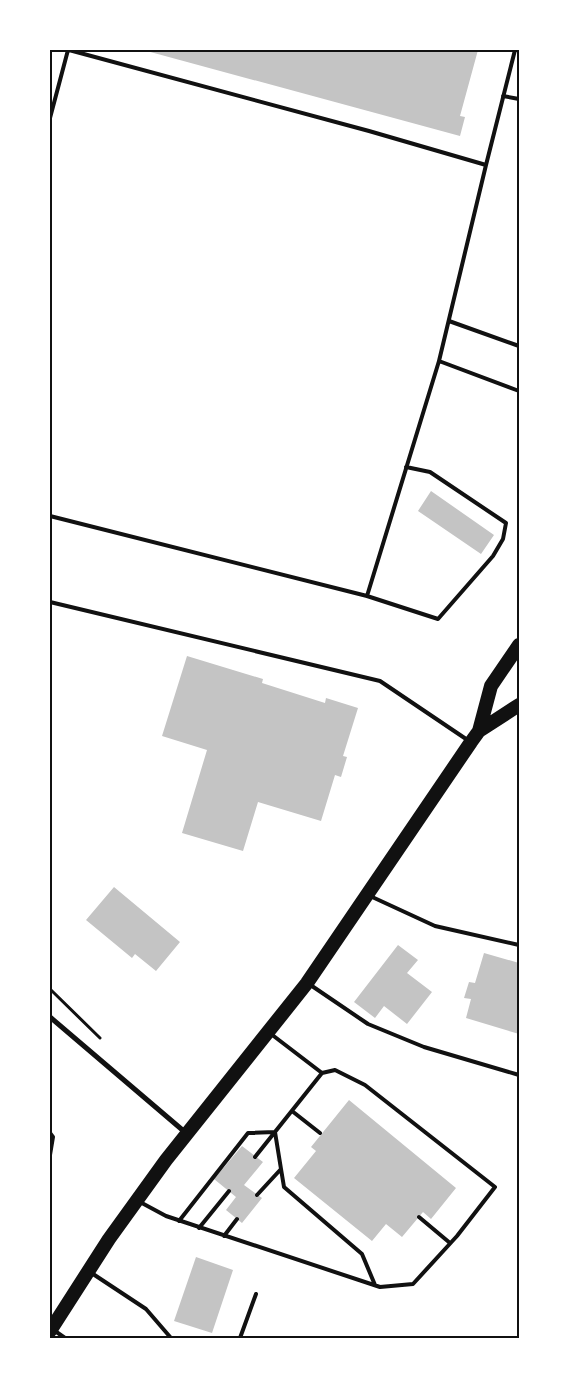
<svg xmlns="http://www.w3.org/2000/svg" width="569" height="1388" font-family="'PT Sans Narrow',sans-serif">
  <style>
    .building { fill: #c4c4c4 }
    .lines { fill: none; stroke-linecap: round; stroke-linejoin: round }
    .path { stroke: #111; stroke-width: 3 }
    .service { stroke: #111; stroke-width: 4 }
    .minor { stroke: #111; stroke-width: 5 }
    .trunk { stroke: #111; stroke-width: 14 }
    .neatline { fill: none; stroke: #111; stroke-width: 2 }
  </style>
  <rect width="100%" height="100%" fill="#fff"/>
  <path class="building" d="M 143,50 L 478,50 L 460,116 L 465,117 L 460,136 Z
    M 431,491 L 494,535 L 481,554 L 418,511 Z
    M 187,656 L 263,679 L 262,683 L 325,703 L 326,698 L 358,708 L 343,756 L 347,757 L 341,777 L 335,775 L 321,821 L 258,802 L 243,851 L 182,833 L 207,750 L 162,736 Z
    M 114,887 L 180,942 L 156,971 L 135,954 L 132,958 L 86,920 Z
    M 398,945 L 418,960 L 407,973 L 432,992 L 407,1024 L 384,1006 L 375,1018 L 354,1002 Z
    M 484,953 L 519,963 L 519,1034 L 466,1018 L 471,999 L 464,998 L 469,982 L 475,983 Z
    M 349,1100 L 456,1188 L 431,1219 L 423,1212 L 402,1237 L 386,1224 L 372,1241 L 294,1178 L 316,1151 L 311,1147 Z
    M 242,1146 L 263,1162 L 244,1185 L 262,1198 L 242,1223 L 226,1210 L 236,1197 L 214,1179 Z
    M 196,1257 L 233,1270 L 212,1333 L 174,1321 Z"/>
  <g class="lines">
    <path class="path" d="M 51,990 L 100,1038"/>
    <path class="service" d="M 503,96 L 519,99
      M 50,118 L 68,50
      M 486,165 L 515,50
      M 449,321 L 519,346
      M 439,361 L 519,391
      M 50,516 L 367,596 L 439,361 L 486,165 L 369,131 L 69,50
      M 367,596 L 438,619 L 493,556 L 503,539 L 506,523 L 430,472 L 406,467
      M 50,602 L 380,681 L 469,741
      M 370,896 L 435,926 L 519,945
      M 309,984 L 368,1024 L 424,1047 L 519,1075
      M 292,1111 L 320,1133
      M 50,1133 L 53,1137 L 50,1155
      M 255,1157 L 322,1073
      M 281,1169 L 284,1187 L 362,1254 L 375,1285
      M 257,1195 L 281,1169 L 275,1132
      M 140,1202 L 166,1216 L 380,1287 L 413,1284 L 457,1236 L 495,1187 L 365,1085 L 335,1070 L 322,1073 L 271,1034
      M 419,1217 L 450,1243
      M 179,1221 L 248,1133 L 275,1132
      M 199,1228 L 229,1191
      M 224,1236 L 237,1219
      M 90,1272 L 146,1309 L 171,1338
      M 55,1331 L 65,1338
      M 240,1338 L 256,1294"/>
    <path class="minor" d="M 50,1017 L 186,1133"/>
    <path class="trunk" d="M 479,731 L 491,686 L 519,645
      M 50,1331 L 109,1239 L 166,1160 L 307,983 L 471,742 L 479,731 L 519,705"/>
  </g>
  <rect width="569" height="1388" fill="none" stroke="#ffffff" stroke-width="102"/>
  <rect x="51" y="51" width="467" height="1286" class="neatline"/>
</svg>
